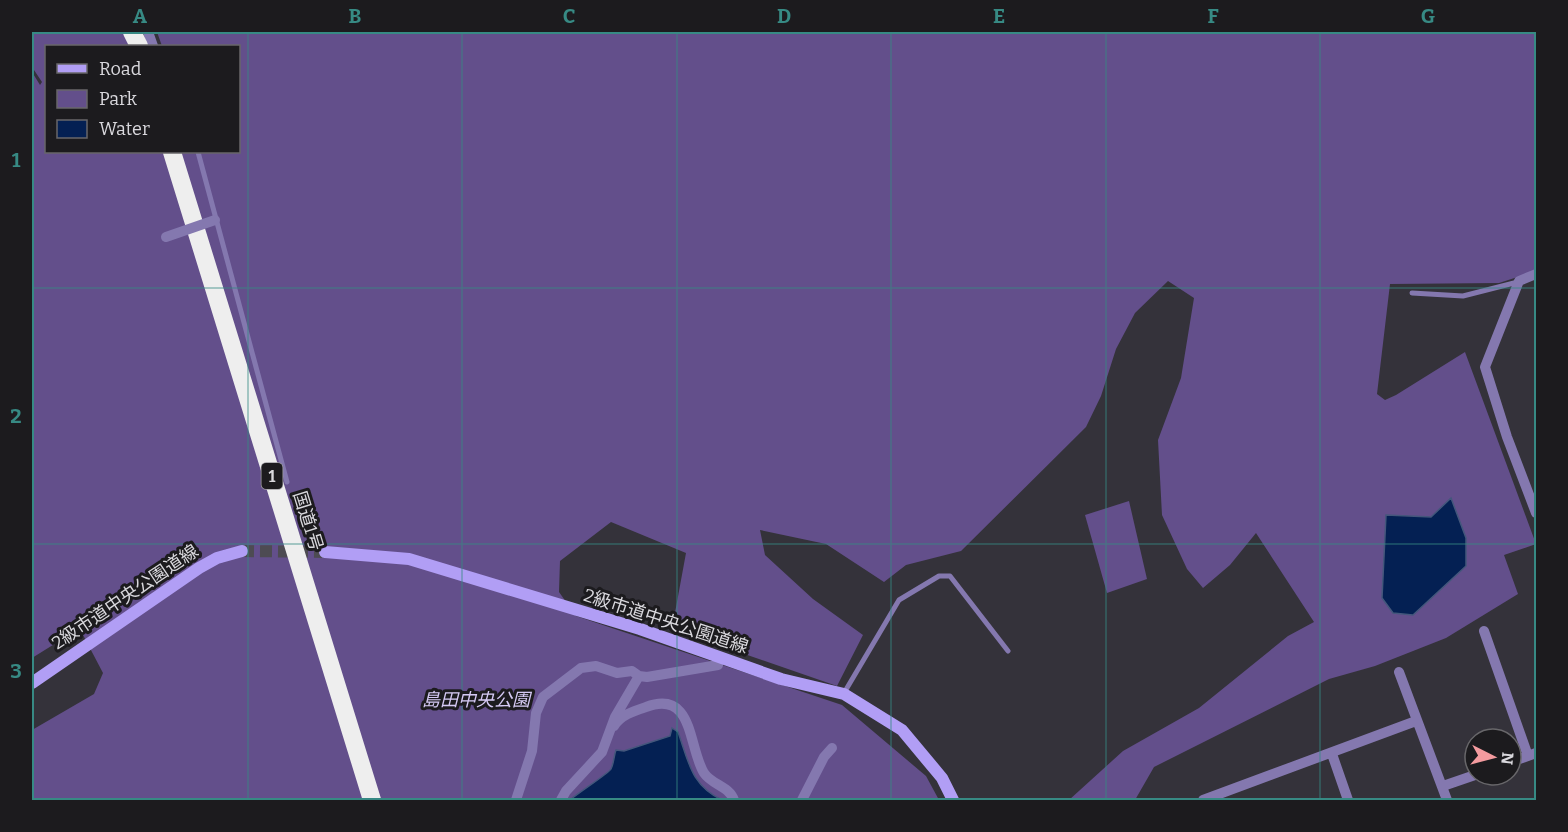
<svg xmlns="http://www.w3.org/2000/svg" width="1568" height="832" font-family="Bitter,'Noto Sans JP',serif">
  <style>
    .green { fill: #634f8b }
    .water { fill: #042053; stroke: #44577c; stroke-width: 1.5 }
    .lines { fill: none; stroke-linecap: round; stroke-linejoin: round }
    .secondary-tunnel { stroke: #4d4b52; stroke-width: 12; stroke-dasharray: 12 6; stroke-linecap: butt }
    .lane { stroke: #8478af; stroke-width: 5 }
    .street { stroke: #8478af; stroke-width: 10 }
    .secondary { stroke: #b19ef5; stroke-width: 12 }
    .highway { stroke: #eee; stroke-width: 18 }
    .street-bridge { stroke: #8478af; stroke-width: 10 }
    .grid { fill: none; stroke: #378a84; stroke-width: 1.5; stroke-opacity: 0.55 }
    .labels { text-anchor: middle; stroke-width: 6; stroke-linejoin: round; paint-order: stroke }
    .shield { fill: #1c1b1e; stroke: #a09fa4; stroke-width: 1.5 }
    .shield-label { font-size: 16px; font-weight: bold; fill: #d9d8dd }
    .street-label { font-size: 18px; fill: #d9d8dd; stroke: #1c1b1e }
    .park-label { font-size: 18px; font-style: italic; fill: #d5c9f4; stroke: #1c1b1e }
    .neatline { fill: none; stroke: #378a84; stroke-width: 2 }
    .grid-label { font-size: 20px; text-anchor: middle; font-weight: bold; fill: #378a84 }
  </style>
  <rect width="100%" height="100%" fill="#34323a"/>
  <path class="green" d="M 32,32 L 129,32 L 140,46 L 46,46 L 46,152 L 238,152 L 238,46 L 162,46 L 157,32 L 1536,32 L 1536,271 L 1499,283 L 1390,284 L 1377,394 L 1385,400 L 1396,395 L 1465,352 L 1536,544 L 1504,555 L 1518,594 L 1446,638 L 1375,666 L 1329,679 L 1154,767 L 1135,800 L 1069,800 L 1123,751 L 1199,708 L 1288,636 L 1314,622 L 1256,533 L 1230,565 L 1203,588 L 1187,569 L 1162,515 L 1158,440 L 1181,378 L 1194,298 L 1168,281 L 1135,313 L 1116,349 L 1101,396 L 1086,427 L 961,551 L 906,565 L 884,582 L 826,544 L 760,530 L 765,555 L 813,599 L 863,635 L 837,686 L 672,629 L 686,553 L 611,522 L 560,561 L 559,592 L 576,616 L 842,705 L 926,776 L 939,800 L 32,800 L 32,730 L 94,694 L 103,673 L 82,633 L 77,630 L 32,658 L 32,72 L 40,85 L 42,82 L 32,67 Z
    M 1129,501 L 1147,579 L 1107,593 L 1085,515 Z"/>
  <path class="water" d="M 1451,498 L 1466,538 L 1466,566 L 1413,615 L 1393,613 L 1382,598 L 1386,515 L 1431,517 Z
    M 672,728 L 678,732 C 689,763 691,785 722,800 L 570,800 C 578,793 609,773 611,769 C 614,763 614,755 616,750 L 624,751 L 670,736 Z"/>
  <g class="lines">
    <path class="secondary-tunnel" d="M 242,551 L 325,552"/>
    <path class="lane" d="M 198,152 L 287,482
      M 1412,293 L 1463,296 L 1518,282
      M 844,693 L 899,600 L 939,576 L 950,576 L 1008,651"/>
    <path class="street" d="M 148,32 L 153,46
      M 1536,274 L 1519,281 L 1485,367 L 1507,437 L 1536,513
      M 1484,631 L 1528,756
      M 1399,672 L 1447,800
      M 639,676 L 647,677 L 718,665
      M 614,726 C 621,715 634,711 646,707 C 694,689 688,747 704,773 C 712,785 729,786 734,800
      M 1332,754 L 1348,800
      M 1511,762 L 1536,753
      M 1443,786 L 1475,775
      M 516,800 L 532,751 L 536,713 L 543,697 L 581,668 L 596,666 L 617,673 L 632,671 L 639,676 L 615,717 L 602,752 L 566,791 L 561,800
      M 802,800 L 824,757 L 832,748
      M 1203,800 L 1416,721"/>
    <path class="secondary" d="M 325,552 L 409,559 L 640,629 L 781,679 L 844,694 L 902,730 L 942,778 L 953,800
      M 32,683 L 199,568 L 217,558 L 242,551"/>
    <path class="highway" d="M 132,32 L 139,46
      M 172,152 L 372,800"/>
    <path class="street-bridge" d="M 166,237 L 215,220"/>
  </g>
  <path class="grid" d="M 248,32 L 248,800M 462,32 L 462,800M 677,32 L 677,800M 891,32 L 891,800M 1106,32 L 1106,800M 1320,32 L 1320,800M 32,288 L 1536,288M 32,544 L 1536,544"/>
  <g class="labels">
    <rect class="shield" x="261.5" y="463" width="21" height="26" rx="4.5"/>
    <g class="shield-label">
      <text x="272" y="482">1</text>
    </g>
    <g class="street-label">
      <text transform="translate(308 521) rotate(73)" y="6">国道1号</text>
      <text transform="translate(125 597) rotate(-34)" y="6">2級市道中央公園道線</text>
      <text transform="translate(666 621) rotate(18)" y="6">2級市道中央公園道線</text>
    </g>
    <g class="park-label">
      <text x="476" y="706">島田中央公園</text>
    </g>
  </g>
  <rect width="1568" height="832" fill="none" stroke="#1c1b1e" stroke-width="66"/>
  <rect x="45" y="45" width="195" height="108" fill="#1c1b1e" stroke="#68676a" stroke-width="1.5"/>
  <rect x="57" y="64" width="30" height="9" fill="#b19ef5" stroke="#68676a" stroke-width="1.5"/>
  <text x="99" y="75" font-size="18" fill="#d9d8dd">Road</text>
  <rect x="57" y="90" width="30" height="18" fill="#634f8b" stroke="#68676a" stroke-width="1.5"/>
  <text x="99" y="105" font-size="18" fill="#d9d8dd">Park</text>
  <rect x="57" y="120" width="30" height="18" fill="#042053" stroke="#68676a" stroke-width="1.5"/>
  <text x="99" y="135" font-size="18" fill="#d9d8dd">Water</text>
  <g transform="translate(1493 757) rotate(96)"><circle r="28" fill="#1c1b1e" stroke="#68676a" stroke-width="1.5"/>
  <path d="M0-4.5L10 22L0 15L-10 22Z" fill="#f49b9f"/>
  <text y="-9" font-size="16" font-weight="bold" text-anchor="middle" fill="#d9d8dd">N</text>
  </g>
  <rect x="33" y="33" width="1502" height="766" class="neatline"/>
  <g class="grid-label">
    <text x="140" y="23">A</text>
    <text x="355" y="23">B</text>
    <text x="569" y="23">C</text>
    <text x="784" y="23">D</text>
    <text x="999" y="23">E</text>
    <text x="1213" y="23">F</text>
    <text x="1428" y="23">G</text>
    <text x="16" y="167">1</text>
    <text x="16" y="423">2</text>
    <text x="16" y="678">3</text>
  </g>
</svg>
